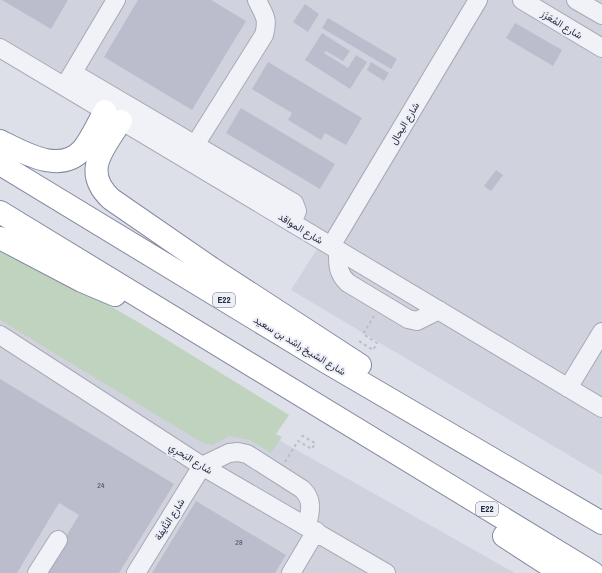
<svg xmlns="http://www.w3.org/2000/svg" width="602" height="573" font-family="'Archivo Narrow',Vazirmatn,sans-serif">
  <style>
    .built { fill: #d0d2de }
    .green { fill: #bfd3be }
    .building { fill: #bbbdcc }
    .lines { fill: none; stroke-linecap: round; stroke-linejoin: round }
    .minor-casing { stroke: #a7a9b6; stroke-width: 20 }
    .highway-casing { stroke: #8489a0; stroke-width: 24 }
    .path { stroke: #bcbec7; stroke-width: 2; stroke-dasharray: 3 3; stroke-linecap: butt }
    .minor { stroke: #f1f2f7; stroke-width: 18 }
    .highway { stroke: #fff; stroke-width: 22 }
    .labels { text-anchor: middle; stroke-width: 4; stroke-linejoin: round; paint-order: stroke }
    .number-label { font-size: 8px; fill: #4b4f63 }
    .shield { fill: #edeff6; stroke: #626577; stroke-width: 1 }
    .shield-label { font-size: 9px; font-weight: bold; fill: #262a40 }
    .street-label { font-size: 10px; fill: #262a40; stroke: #edeff6 }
  </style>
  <rect width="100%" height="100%" fill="#dee0e9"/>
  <path class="built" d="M 0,0 L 602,0 L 602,475 L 291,290 L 322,241 L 0,48 Z
    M 0,282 L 2,284 L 515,573 L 0,573 Z"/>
  <path class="green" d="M 0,246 L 61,278 L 138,322 L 289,415 L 276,434 L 282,437 L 271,453 L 250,440 L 229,436 L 213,445 L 201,442 L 0,320 Z"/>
  <path class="building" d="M 2,0 L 68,0 L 51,29 Z
    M 138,0 L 211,0 L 246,21 L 192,110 L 104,57 Z
    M 305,4 L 319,14 L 308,32 L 293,22 Z
    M 328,18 L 397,59 L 391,69 L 322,28 Z
    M 515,23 L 562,50 L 553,66 L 506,38 Z
    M 322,33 L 350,51 L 343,61 L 326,51 L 324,53 L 348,68 L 356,55 L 367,62 L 350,89 L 305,60 Z
    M 268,62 L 362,118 L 346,145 L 325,133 L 321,140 L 288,120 L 292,113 L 252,89 Z
    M 371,62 L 389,73 L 384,81 L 367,70 Z
    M 241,108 L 335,164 L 320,189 L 226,133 Z
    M 496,170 L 503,175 L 491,191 L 484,186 Z
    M 0,379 L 174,484 L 119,573 L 44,573 L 79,515 L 59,503 L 17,573 L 0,573 Z
    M 196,501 L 286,555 L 275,573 L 152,573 Z"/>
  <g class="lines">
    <defs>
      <path id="minor" d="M 522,0 L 602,48
        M 576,0 L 602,15
        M 0,48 L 602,408
        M 73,73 L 294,203 L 297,211 L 292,223
        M 66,84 L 116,0
        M 195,145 L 264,35 C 269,17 263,14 257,0
        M 331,246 L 478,0
        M 338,250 C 338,264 337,273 348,283 L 408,319 L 417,321 L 439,310
        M 0,335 L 202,466 L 386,573
        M 568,388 L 602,332
        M 37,573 L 58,540
        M 136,573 L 202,466 L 229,453 L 238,452 L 247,454 L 302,489 C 314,500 310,512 307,526
        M 291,573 L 316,531"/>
      <path id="highway" d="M 121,121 C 104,148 81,171 111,199 L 211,268 L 360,365
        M 0,141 C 24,153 61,175 83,149 C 92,138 98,123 105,111
        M 0,164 L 328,363 L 602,523
        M 0,212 L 593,573
        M 0,238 L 82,281 L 115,295
        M 504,536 L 561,573"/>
    </defs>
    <use href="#minor" class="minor-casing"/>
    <use href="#highway" class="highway-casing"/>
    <path class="path" d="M 359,341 L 373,350 L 377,343 L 363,334 L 374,316
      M 285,462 L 298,441 L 312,449 L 315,443 L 301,435"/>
    <use href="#minor" class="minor"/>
    <use href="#highway" class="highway"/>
  </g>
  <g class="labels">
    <g class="number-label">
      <text x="101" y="488">24</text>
      <text x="239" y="545">28</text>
    </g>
    <g class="shield">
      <rect x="213" y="293" width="22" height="14" rx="3"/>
      <rect x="476" y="502" width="22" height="14" rx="3"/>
    </g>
    <g class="shield-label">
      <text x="224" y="303">E22</text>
      <text x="487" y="512">E22</text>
    </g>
    <g class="street-label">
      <text transform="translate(562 24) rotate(31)" y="4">شارع المُعَزَز</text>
      <text transform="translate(404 123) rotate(-59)" y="4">شارع اليحال</text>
      <text transform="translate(301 228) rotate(31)" y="4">شارع المواقد</text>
      <text transform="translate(300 345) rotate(31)" y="4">شارع الشيخ راشد بن سعيد</text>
      <text transform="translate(191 458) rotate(32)" y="4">شارع البَحرِي</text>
      <text transform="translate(169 519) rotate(-58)" y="4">شارع النَّايفة</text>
    </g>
  </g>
</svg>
